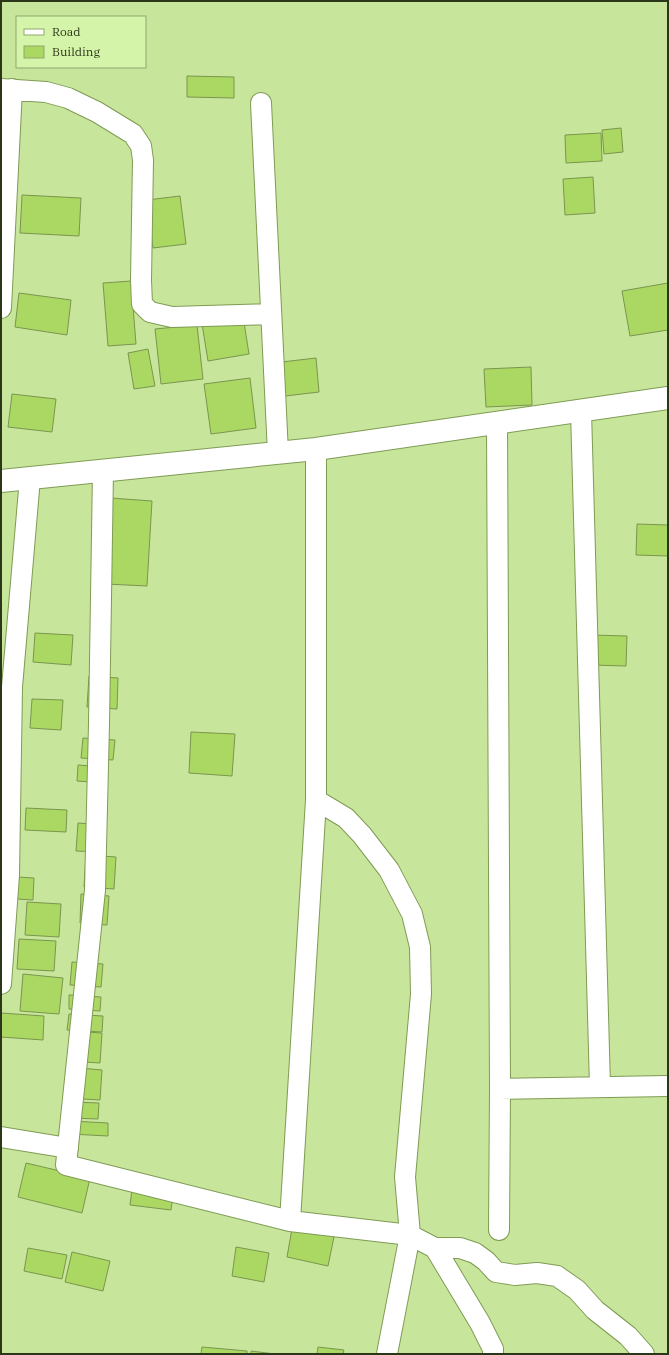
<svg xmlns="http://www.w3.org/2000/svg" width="669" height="1355" font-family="'IBM Plex Serif',serif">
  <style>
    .building { fill: #abd763; stroke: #7a964e }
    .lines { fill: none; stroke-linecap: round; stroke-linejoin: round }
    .minor-casing { stroke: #7f9b54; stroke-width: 22 }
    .tertiary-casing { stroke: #7f9b54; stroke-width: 24 }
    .minor { stroke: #fff; stroke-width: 20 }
    .tertiary { stroke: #fff; stroke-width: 22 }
  </style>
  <rect width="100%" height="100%" fill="#c7e69c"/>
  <path class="building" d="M 187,76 L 234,77 L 234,98 L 187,97 Z
    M 621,128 L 623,152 L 604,154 L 602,130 Z
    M 601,133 L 602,161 L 566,163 L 565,135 Z
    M 593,177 L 595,213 L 565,215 L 563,179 Z
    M 22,195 L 81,198 L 79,236 L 20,233 Z
    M 180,196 L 186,244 L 153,248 L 147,200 Z
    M 131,281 L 136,344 L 108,346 L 103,283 Z
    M 668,283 L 668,330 L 630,336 L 622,291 Z
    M 19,293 L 71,300 L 67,335 L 15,327 Z
    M 243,316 L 249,354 L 208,361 L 202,324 Z
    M 197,325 L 203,379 L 161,384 L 155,329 Z
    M 148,349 L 155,386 L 134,389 L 128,353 Z
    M 316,358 L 319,392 L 277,397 L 273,363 Z
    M 531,367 L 532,405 L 486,407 L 484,369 Z
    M 250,378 L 256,428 L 211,434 L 204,384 Z
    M 12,394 L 56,399 L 52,432 L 8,427 Z
    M 111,498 L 152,501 L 147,586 L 106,584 Z
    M 637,524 L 668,525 L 668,556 L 636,555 Z
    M 35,633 L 73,635 L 71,665 L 33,662 Z
    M 591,635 L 627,636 L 626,666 L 590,665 Z
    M 89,676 L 118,678 L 117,709 L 87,707 Z
    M 32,699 L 63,700 L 61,730 L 30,728 Z
    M 191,732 L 235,734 L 232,776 L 189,773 Z
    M 83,738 L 115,740 L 113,760 L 81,758 Z
    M 78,765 L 106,767 L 105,783 L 77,781 Z
    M 26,808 L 67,810 L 66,832 L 25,830 Z
    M 78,823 L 106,825 L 104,852 L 76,851 Z
    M 86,855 L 116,857 L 114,889 L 84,887 Z
    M 1,876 L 34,878 L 33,900 L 1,898 Z
    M 81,894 L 109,896 L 107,925 L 80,923 Z
    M 27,902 L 61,904 L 59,937 L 25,935 Z
    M 19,939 L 56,941 L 54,971 L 17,969 Z
    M 72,962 L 103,964 L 101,987 L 70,985 Z
    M 23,974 L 63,978 L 59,1014 L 20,1011 Z
    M 69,995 L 101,997 L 100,1011 L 69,1009 Z
    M 1,1013 L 44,1016 L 43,1040 L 1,1037 Z
    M 69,1014 L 103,1016 L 102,1032 L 67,1030 Z
    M 71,1031 L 102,1033 L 100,1063 L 69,1061 Z
    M 69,1067 L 102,1070 L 100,1100 L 67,1098 Z
    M 72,1102 L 99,1103 L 98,1119 L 71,1118 Z
    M 71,1121 L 108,1123 L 108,1136 L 70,1134 Z
    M 26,1163 L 90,1178 L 82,1213 L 18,1197 Z
    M 132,1189 L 173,1194 L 171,1210 L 130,1205 Z
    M 293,1223 L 335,1232 L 328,1266 L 287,1257 Z
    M 236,1247 L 269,1253 L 264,1282 L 232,1276 Z
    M 28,1248 L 67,1255 L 62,1279 L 24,1271 Z
    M 72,1252 L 110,1261 L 103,1291 L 65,1282 Z
    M 202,1347 L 247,1351 L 247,1354 L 201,1354 Z
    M 318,1347 L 344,1350 L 343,1354 L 317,1354 Z
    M 251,1351 L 275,1354 L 251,1354 Z"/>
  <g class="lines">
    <defs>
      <path id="minor" d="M 1,89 L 46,92 L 68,98 L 97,112 L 133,134 L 141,146 L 143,160 L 141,280 L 142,304 L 150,312 L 172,317 L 271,314
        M 261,103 L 278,453
        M 1,308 L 12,89
        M 581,411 L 600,1086
        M 497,423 L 500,1089 L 499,1230
        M 103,471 L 99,724 L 95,890 L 66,1165 L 290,1221 L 410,1235 L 405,1177 L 421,994 L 420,947 L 412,914 L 389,870 L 362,835 L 346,818 L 316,800 L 316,449
        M 1,984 L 9,875 L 12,687 L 30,478
        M 500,1089 L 668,1086
        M 1,1137 L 68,1148
        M 290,1221 L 316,800
        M 435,1248 L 480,1323 L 493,1349 L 493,1354
        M 387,1354 L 410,1235 L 435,1248 L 460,1248 L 475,1253 L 486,1261 L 496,1272 L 515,1275 L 537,1273 L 557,1276 L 577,1290 L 595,1310 L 628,1336 L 644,1354"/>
      <path id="tertiary" d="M 1,481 L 316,449 L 668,398"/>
    </defs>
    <use href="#minor" class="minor-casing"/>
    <use href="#tertiary" class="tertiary-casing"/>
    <use href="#minor" class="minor"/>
    <use href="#tertiary" class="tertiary"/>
  </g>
  <rect width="669" height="1355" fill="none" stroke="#2c3719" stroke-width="4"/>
  <rect x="16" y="16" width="130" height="52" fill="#d4f4a9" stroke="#91a86f"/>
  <rect x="24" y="29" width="20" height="6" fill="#ffffff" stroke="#91a86f"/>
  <text x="52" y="36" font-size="12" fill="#2c3719">Road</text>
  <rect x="24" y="46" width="20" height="12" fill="#abd763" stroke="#91a86f"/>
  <text x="52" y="56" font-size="12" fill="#2c3719">Building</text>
</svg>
